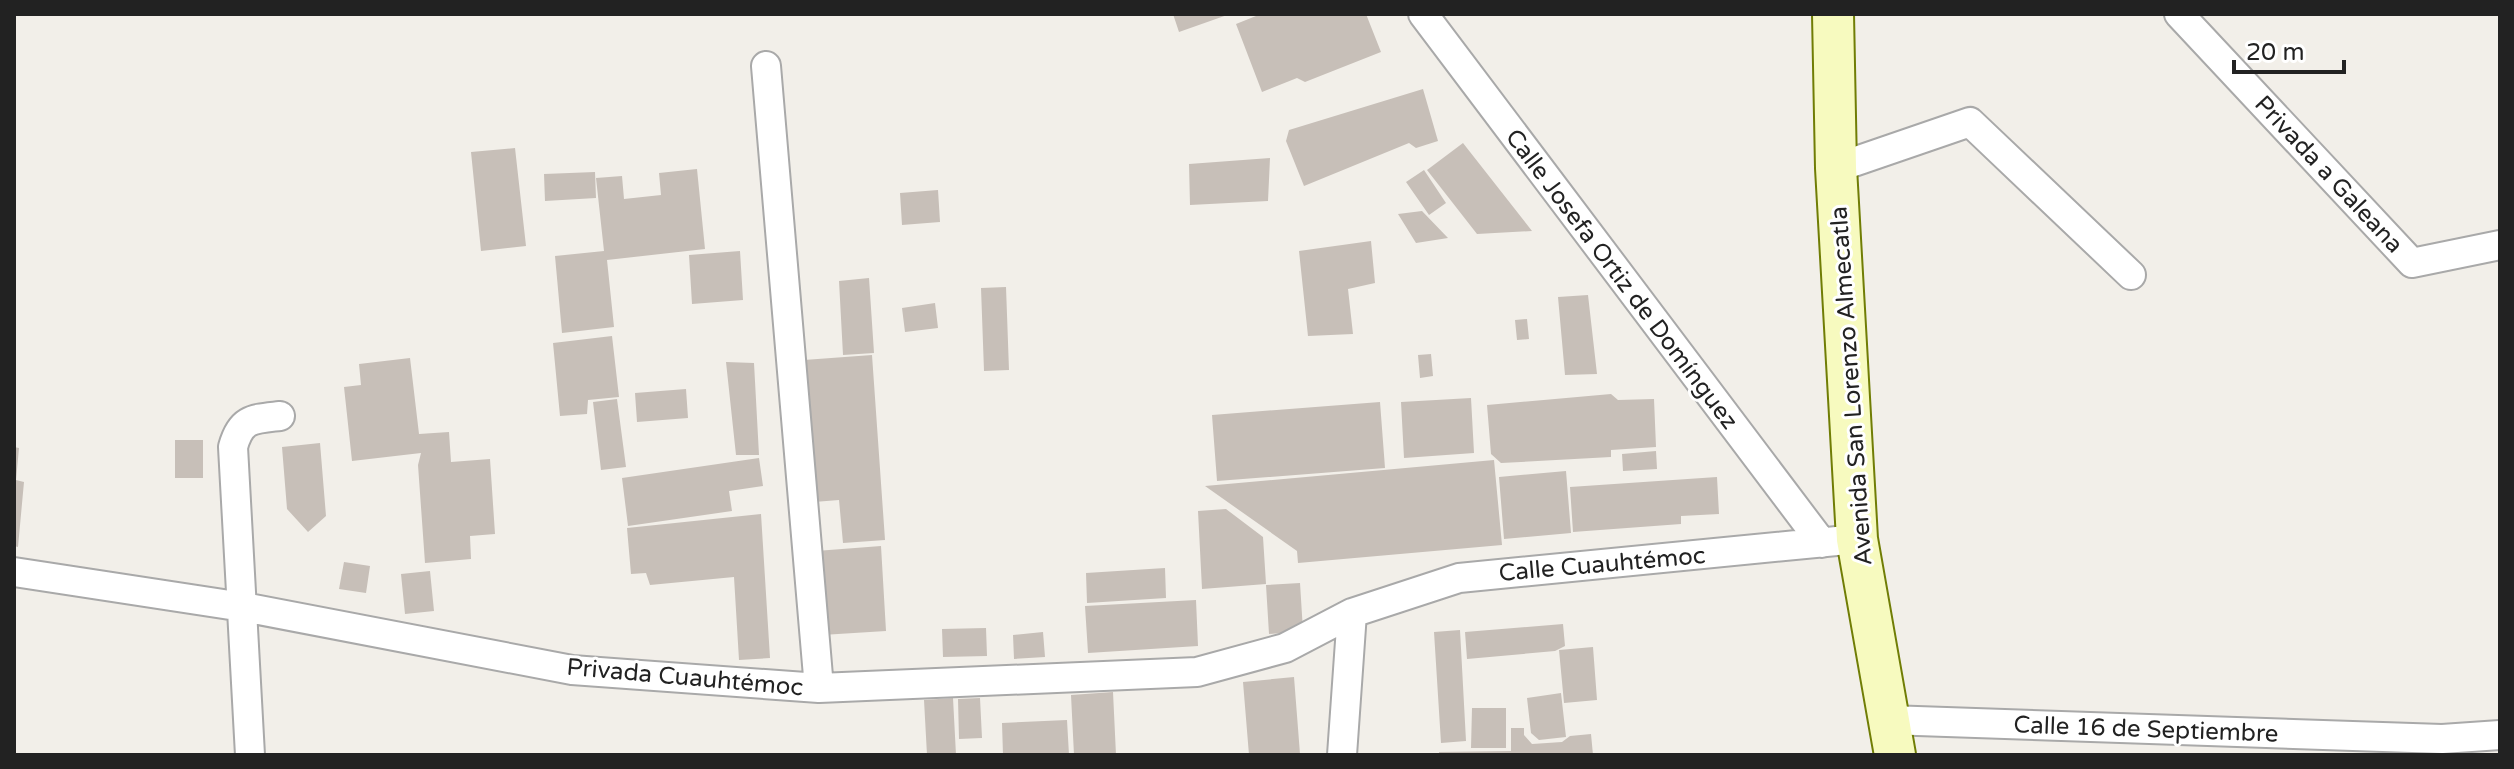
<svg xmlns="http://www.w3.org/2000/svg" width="2514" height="769" font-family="'Varela Round',sans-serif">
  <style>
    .building { fill: #c7bfb8 }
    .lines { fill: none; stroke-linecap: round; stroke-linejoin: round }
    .minor-casing { stroke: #a9a9a9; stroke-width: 32 }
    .secondary-casing { stroke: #707d05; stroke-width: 44 }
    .minor { stroke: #fff; stroke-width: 28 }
    .secondary { stroke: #f7fabf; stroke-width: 40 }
    .labels { text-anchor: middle; stroke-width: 6; stroke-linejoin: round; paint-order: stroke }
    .street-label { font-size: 24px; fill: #222; stroke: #fff }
  </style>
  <rect width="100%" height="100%" fill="#f2efe9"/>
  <path class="building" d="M 1173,14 L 1230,14 L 1179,32 Z
    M 1261,14 L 1366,14 L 1381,52 L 1305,82 L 1297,78 L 1262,92 L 1236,24 Z
    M 1423,89 L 1438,141 L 1416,148 L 1409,143 L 1304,186 L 1286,141 L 1289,130 Z
    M 1463,143 L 1532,231 L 1477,234 L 1427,170 Z
    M 515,148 L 526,246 L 481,251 L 471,152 Z
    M 1270,158 L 1268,201 L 1190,205 L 1189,164 Z
    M 697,169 L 705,249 L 607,260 L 614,327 L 562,333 L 555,256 L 604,251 L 596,178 L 622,176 L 624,199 L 661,195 L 659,173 Z
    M 1424,170 L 1446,203 L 1429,215 L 1406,182 Z
    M 595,172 L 596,198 L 545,201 L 544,174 Z
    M 938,190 L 940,222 L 902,225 L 900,193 Z
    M 1422,211 L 1448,238 L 1416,243 L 1398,214 Z
    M 1371,241 L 1375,283 L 1348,289 L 1353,334 L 1308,336 L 1299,251 Z
    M 740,251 L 743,300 L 692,304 L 689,255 Z
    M 869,278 L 874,353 L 843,355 L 839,281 Z
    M 1006,287 L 1009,370 L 984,371 L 981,288 Z
    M 1588,295 L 1597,374 L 1565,375 L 1558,297 Z
    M 935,303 L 938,328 L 905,332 L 902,308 Z
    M 1527,319 L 1529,339 L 1517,340 L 1515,320 Z
    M 612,336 L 619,397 L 588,400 L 587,414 L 560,416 L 553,343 Z
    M 1431,354 L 1433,376 L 1420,378 L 1418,355 Z
    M 872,355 L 885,540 L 843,543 L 839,500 L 814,502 L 804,360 Z
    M 410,358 L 419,434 L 449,432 L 451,462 L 490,459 L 495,534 L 470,536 L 471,559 L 425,563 L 418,465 L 421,453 L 352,461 L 344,387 L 361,385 L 359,364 Z
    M 726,362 L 754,363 L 759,455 L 736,455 Z
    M 686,389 L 688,418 L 637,422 L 635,393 Z
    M 1611,394 L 1618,400 L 1654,399 L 1656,447 L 1611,450 L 1611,457 L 1501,463 L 1491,454 L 1487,405 Z
    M 1471,398 L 1474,453 L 1404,458 L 1401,402 Z
    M 617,399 L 626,467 L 601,470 L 593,402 Z
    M 1380,402 L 1385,468 L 1217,481 L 1212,415 Z
    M 175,440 L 203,440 L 203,478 L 175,478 Z
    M 320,443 L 326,516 L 308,532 L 287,509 L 282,447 Z
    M 14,447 L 19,448 L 16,480 L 24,482 L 18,547 L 14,546 Z
    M 1656,451 L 1657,469 L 1623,471 L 1622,454 Z
    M 759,458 L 763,486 L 729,491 L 732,511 L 628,526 L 622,478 Z
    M 1494,460 L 1502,545 L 1298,563 L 1297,551 L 1205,486 Z
    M 1566,471 L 1571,533 L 1504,539 L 1499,477 Z
    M 1717,477 L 1719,514 L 1681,516 L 1681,524 L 1573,532 L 1570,487 Z
    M 1226,509 L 1263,537 L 1266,584 L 1202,589 L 1198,511 Z
    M 761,514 L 770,658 L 739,660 L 734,577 L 650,585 L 646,573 L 631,574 L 627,528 Z
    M 881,546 L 886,631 L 822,635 L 816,551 Z
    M 344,562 L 370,566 L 366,593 L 339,589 Z
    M 1165,568 L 1166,598 L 1087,603 L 1086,573 Z
    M 430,571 L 434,611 L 405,614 L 401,574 Z
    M 1300,583 L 1303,631 L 1269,634 L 1266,585 Z
    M 1196,600 L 1198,646 L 1088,653 L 1085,606 Z
    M 1563,624 L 1565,646 L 1555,651 L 1467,659 L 1465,632 Z
    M 986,628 L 987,656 L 943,657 L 942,629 Z
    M 1460,630 L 1466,741 L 1441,743 L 1434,632 Z
    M 1043,632 L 1045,657 L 1014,659 L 1013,635 Z
    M 1593,647 L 1597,700 L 1564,703 L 1559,650 Z
    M 1294,677 L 1300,754 L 1249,755 L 1243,682 Z
    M 1113,692 L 1116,755 L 1074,755 L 1071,695 Z
    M 1561,693 L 1566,737 L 1539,740 L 1531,733 L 1527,698 Z
    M 953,698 L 956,755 L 927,755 L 924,700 Z
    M 980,698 L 982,738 L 959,739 L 958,699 Z
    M 1472,708 L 1506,708 L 1506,748 L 1471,748 Z
    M 1067,720 L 1069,755 L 1003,755 L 1002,723 Z
    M 1511,728 L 1524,728 L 1524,735 L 1532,744 L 1562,742 L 1570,736 L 1591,734 L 1593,755 L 1439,755 L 1439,752 L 1511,751 Z"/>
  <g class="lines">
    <defs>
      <path id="minor" d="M 1423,14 L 1822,543
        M 2179,14 L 2412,263 L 2500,245
        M 766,66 L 819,688
        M 1836,168 L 1970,122 L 2131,275
        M 14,572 L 243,607 L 572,670 L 819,688 L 1197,672 L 1285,648 L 1352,613 L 1459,578 L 1857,539
        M 1888,720 L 2442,739 L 2500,735
        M 250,755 L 233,447 C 241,418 253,419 280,416
        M 1342,755 L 1352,613"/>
      <path id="secondary" d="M 1833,14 L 1836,168 L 1857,539 L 1895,755"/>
    </defs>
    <use href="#minor" class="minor-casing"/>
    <use href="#secondary" class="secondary-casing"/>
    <use href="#minor" class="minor"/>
    <use href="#secondary" class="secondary"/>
  </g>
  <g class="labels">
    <g class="street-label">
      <text transform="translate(2329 174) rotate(47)" y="8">Privada a Galeana</text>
      <text transform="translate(1622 279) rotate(53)" y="8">Calle Josefa Ortiz de Domínguez</text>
      <text transform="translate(1851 386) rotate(-94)" y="8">Avenida San Lorenzo Almecatla</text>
      <text transform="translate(1602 564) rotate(-5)" y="8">Calle Cuauhtémoc</text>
      <text transform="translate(685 677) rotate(5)" y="8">Privada Cuauhtémoc</text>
      <text transform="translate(2146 729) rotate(2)" y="8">Calle 16 de Septiembre</text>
    </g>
  </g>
  <rect width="2514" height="769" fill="none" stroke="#222222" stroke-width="32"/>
  <path d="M2234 60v12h110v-12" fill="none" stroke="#222222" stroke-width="4"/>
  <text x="2246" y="60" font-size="24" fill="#222222" stroke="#ffffff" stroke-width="6" paint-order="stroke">20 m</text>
</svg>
